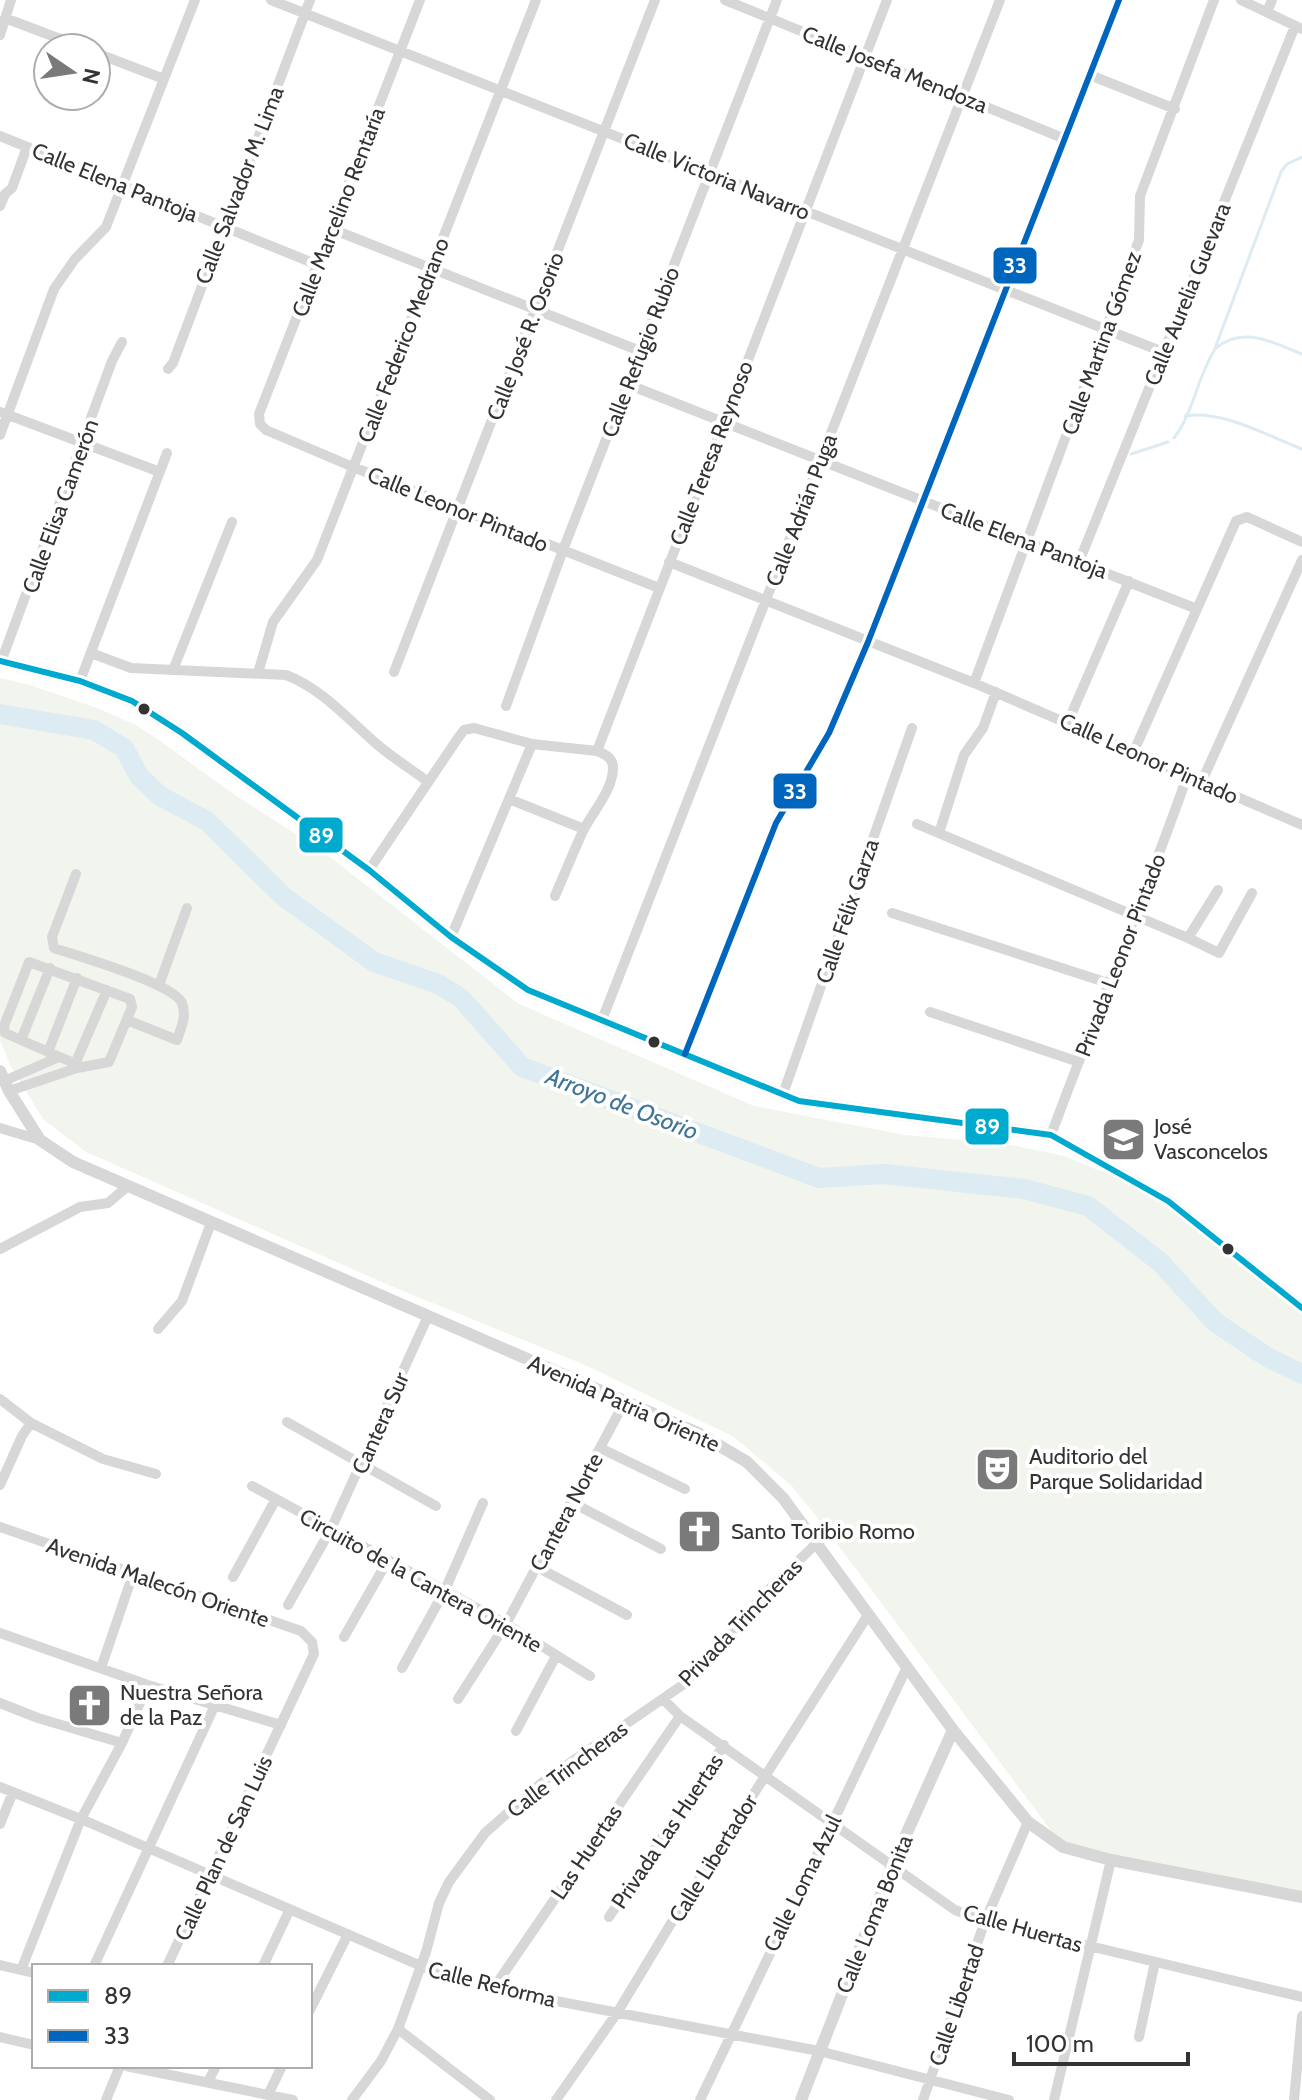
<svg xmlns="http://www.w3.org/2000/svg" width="1302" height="2100" font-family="Cabin,sans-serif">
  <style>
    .green { fill: #f1f5ed }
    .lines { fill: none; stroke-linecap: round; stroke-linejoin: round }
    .stream { stroke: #ddebf3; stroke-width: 3 }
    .river { stroke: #ddebf3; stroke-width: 20 }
    .minor { stroke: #d7d7d7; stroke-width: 10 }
    .tertiary { stroke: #d7d7d7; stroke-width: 12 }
    .bus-1-casing { stroke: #fff; stroke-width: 12 }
    .bus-2-casing { stroke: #fff; stroke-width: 12 }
    .bus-1 { stroke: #00a9ce; stroke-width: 6 }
    .bus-2 { stroke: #0065bd; stroke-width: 6 }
    .bus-dot { fill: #333; stroke: #fff; stroke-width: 3 }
    .labels { text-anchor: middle; stroke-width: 8; stroke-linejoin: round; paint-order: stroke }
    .street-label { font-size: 22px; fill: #333; stroke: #fff }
    .poi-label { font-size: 22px; fill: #333; stroke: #fff; text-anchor: start }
    .water-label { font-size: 24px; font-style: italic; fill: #3f7597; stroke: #fff }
    .line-badge { stroke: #fff; stroke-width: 3 }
    .badge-label { font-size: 22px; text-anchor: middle; font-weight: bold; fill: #fff }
  </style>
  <rect width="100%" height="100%" fill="#fff"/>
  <path class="green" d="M 0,678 L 30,685 L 97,708 L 136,725 L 156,738 L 232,793 L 325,853 L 519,1004 L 754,1106 L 905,1135 L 1001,1143 L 1064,1156 L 1147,1190 L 1302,1308 L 1302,1894 L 1063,1847 L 824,1526 L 791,1485 L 734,1437 L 585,1365 L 391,1286 L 86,1152 L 43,1119 L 10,1065 L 0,1040 Z"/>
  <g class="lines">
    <path class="stream" d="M 1216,348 C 1243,325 1274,343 1302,354
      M 1185,416 C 1221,409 1268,436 1302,449
      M 1174,438 C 1193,414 1197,378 1214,351 L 1281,172 L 1287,164 L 1302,157
      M 1131,454 L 1168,442"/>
    <path class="river" d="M 0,714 L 94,730 L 124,748 L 139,776 L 160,796 L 207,821 L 284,897 L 374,962 L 438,984 L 461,998 L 522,1067 L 819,1178 L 884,1174 L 1024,1189 L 1088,1206 L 1160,1262 L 1215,1322 L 1267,1357 L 1302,1374"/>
    <path class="minor" d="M 271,0 L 1163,352
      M 420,0 L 259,414 L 260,424 L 266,430 L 353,467 L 659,588
      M 725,0 L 1065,139
      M 1241,0 L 1302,29
      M 1267,12 L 1272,0
      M 5,18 L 84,48
      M 0,35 L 11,0
      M 96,53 L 164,79
      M 1090,75 L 1175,109
      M 0,136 L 318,265
      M 0,206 L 5,194 L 12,188 L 27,147
      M 332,229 L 640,351
      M 168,369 L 173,363 L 310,0
      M 627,384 L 1197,609
      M 0,412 L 160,472
      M 0,435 L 54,289 L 75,259 L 106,227 L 195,0
      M 669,562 L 974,683 L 1302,825
      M 1079,562 L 1295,26
      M 91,653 L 131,668 L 286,675 C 320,688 344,715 371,739 C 388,755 408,767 427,781
      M 1,662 L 112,361 L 122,342
      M 173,670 L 232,522
      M 394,672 L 655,0
      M 258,673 L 273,622 L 317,560 L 536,0
      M 80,681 L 167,453
      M 974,683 L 1139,240 L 1140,196 L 1214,0
      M 506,706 L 563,550 L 777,0
      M 1068,722 L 1129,581
      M 597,751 L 887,0
      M 1134,751 L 1236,521 L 1247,517 L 1302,542
      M 1202,781 L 1302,560
      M 509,799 L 584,829
      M 917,824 L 1188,938 L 1218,890
      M 939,833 L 964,755 L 983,728 L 996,692
      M 369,870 L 458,738 L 464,730 L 474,728 L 532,744 L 597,751 C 605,754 613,758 613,768 C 613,790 592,813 583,831 C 573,853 564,875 555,896
      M 76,874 L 52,937 L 54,948 C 78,956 173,983 182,1003 C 187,1016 181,1028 177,1040 L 127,1020
      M 892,913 L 1108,983
      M 451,937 L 532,744
      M 1188,938 L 1219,953 L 1252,893
      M 159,985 L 187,908
      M 930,1012 L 1079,1062
      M 602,1020 L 1000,0
      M 21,1040 L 50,968
      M 48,1052 L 77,978
      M 685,1054 L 776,823 L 829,733 L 868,642 L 1119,0
      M 75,1064 L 107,990
      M 4,1081 L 59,1057
      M 9,1091 L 77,1068 L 109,1062 L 132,1007 L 130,999 L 29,962 L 4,1026 L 5,1033 L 83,1067
      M 783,1094 L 912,728
      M 0,1128 L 40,1140
      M 1051,1135 C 1096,1014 1145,896 1188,774
      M 0,1249 L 80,1207 L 108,1203 L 128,1186
      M 158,1329 L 182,1301 L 211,1223
      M 0,1399 L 31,1423 L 103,1459 L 156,1474
      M 287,1422 L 436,1506
      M 600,1448 L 685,1489
      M 0,1485 L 22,1436 L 31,1423
      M 252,1486 L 506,1624 L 590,1676
      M 571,1502 L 661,1549
      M 0,1527 L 301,1631 L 312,1642 L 314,1654 L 167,1966
      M 537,1567 L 627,1615
      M 233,1577 L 276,1499
      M 288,1605 L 331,1529 L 428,1316
      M 0,1633 L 148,1685 L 281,1725
      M 344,1637 L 388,1560
      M 101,1668 L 133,1574
      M 402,1668 L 445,1590 L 483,1503
      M 458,1699 L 506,1624 L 625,1401
      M 663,1699 L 680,1716 L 955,1910 L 985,1921 L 1302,1997
      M 0,1703 L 38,1718 L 122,1743
      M 516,1731 L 556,1656
      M 0,1787 L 88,1822 L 421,1966 L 493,1989 L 819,2051 L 1009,2100
      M 0,1824 L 13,1792
      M 609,1917 L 724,1745
      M 0,1965 L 34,1973
      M 94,1966 L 215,1705
      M 263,1966 L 290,1909
      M 21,1970 L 81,1819 L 122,1743 L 148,1685
      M 493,1989 L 680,1716
      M 310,2010 L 348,1934
      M 398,2029 L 490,2100
      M 0,2037 L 34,2045
      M 1139,2037 L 1155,1962
      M 126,2066 L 293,2100
      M 208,2082 L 216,2066
      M 268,2095 L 282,2066
      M 106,2100 L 120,2066
      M 352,2100 L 381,2061 L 398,2029 L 426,1952 L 439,1903 L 449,1882 L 485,1833 L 545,1780 L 684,1684 L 773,1585 L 817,1543
      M 556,2100 L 617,2013 L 670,1925 L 868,1615
      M 700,2100 L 907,1667
      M 923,2100 L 985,1921 L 1028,1822
      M 1054,2100 L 1111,1860
      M 1294,2100 L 1302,2016"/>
    <path class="tertiary" d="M 0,661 L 80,681 L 132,701 L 182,733 L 369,870 L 451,937 L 528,990 L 799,1101 L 1051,1135 L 1168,1201 L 1302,1308
      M 0,1071 L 9,1091 L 40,1140 L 73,1162 L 698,1433 L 747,1462 L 783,1498 L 953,1730 L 1028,1822 L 1063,1847 L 1111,1860 L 1302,1897
      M 801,2100 L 892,1866 L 953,1730"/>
    <defs>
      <path id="bus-1" d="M 0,661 L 80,681 L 132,701 L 182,733 L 369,870 L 451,937 L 528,990 L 799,1101 L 1051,1135 L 1168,1201 L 1302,1308"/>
      <path id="bus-2" d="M 685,1054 L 776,823 L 829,733 L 868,642 L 1119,0"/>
    </defs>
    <use href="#bus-1" class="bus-1-casing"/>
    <use href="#bus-2" class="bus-2-casing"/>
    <use href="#bus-1" class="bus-1"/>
    <use href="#bus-2" class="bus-2"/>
  </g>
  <defs>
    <symbol id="school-square" viewBox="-11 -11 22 22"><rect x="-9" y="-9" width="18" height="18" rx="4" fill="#7a7a7a" stroke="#fff"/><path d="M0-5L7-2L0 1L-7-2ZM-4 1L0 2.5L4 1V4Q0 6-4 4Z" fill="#fff"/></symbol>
    <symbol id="theatre-square" viewBox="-11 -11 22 22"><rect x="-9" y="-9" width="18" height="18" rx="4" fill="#7a7a7a" stroke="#fff"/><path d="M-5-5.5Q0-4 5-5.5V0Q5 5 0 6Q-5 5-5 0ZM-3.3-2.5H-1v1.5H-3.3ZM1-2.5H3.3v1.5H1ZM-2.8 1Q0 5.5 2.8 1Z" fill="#fff"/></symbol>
    <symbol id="church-square" viewBox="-11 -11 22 22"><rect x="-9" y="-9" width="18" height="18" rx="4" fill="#7a7a7a" stroke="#fff"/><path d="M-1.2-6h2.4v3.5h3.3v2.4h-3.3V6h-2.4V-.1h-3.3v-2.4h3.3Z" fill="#fff"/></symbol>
  </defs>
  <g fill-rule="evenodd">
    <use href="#school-square" x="1098" y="1114" width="51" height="51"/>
    <use href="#theatre-square" x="972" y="1444" width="51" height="51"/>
    <use href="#church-square" x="674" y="1506" width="51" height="51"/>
    <use href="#church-square" x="64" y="1680" width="51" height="51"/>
  </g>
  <g class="bus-dot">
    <circle cx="144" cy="709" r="7"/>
    <circle cx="654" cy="1042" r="7"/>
    <circle cx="1228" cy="1249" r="7"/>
  </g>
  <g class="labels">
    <g class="street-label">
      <text transform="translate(895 69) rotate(22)" y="8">Calle Josefa Mendoza</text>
      <text transform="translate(717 176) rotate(22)" y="8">Calle Victoria Navarro</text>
      <text transform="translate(115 182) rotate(22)" y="8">Calle Elena Pantoja</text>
      <text transform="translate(239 185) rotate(-69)" y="8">Calle Salvador M. Lima</text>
      <text transform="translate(338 212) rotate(-69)" y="8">Calle Marcelino Rentaría</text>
      <text transform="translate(1187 294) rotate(-68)" y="8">Calle Aurelia Guevara</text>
      <text transform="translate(525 336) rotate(-69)" y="8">Calle José R. Osorio</text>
      <text transform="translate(403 340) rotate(-69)" y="8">Calle Federico Medrano</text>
      <text transform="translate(1101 343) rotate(-70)" y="8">Calle Martina Gómez</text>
      <text transform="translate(640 352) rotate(-69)" y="8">Calle Refugio Rubio</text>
      <text transform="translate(711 453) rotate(-69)" y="8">Calle Teresa Reynoso</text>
      <text transform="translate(60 506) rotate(-70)" y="8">Calle Elisa Camerón</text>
      <text transform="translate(458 509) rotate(22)" y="8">Calle Leonor Pintado</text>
      <text transform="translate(801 510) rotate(-69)" y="8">Calle Adrián Puga</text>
      <text transform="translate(1024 540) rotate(21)" y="8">Calle Elena Pantoja</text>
      <text transform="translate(1149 758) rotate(24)" y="8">Calle Leonor Pintado</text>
      <text transform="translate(847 911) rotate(-71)" y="8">Calle Félix Garza</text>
      <text transform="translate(1120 955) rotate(-69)" y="8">Privada Leonor Pintado</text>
      <text transform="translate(624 1403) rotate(24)" y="8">Avenida Patria Oriente</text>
      <text transform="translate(380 1423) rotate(-66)" y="8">Cantera Sur</text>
      <text transform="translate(566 1512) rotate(-62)" y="8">Cantera Norte</text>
      <text transform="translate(421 1580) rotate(29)" y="8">Circuito de la Cantera Oriente</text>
      <text transform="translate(158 1582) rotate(19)" y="8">Avenida Malecón Oriente</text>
      <text transform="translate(740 1622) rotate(-46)" y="8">Privada Trincheras</text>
      <text transform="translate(567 1769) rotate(-37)" y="8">Calle Trincheras</text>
      <text transform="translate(667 1831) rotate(-56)" y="8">Privada Las Huertas</text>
      <text transform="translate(223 1848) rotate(-65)" y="8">Calle Plan de San Luis</text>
      <text transform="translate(586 1852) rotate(-56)" y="8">Las Huertas</text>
      <text transform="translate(713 1858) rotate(-58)" y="8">Calle Libertador</text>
      <text transform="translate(802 1883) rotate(-64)" y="8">Calle Loma Azul</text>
      <text transform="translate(874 1914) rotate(-68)" y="8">Calle Loma Bonita</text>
      <text transform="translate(1023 1928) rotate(16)" y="8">Calle Huertas</text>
      <text transform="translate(492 1984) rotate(14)" y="8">Calle Reforma</text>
      <text transform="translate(956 2005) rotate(-71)" y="8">Calle Libertad</text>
    </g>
    <g class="poi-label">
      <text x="1154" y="1134">José<tspan x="1154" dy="25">Vasconcelos</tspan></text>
      <text x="1029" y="1464">Auditorio del<tspan x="1029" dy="25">Parque Solidaridad</tspan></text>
      <text x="731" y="1539">Santo Toribio Romo</text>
      <text x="120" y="1700">Nuestra Señora<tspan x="120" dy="25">de la Paz</tspan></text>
    </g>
    <g class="water-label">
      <text transform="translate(622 1104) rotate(21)" y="8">Arroyo de Osorio</text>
    </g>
  </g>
  <g class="line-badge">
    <rect x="992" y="246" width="46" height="39" rx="8" fill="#0065bd"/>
    <rect x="772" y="772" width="46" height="38" rx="8" fill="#0065bd"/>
    <rect x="298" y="816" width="46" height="38" rx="8" fill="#00a9ce"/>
    <rect x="964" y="1107" width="46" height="39" rx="8" fill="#00a9ce"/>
  </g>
  <g class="badge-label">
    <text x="1015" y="273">33</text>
    <text x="795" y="799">33</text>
    <text x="321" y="843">89</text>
    <text x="987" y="1134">89</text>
  </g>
  <rect x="32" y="1964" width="280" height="104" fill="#ffffff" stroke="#adadad" stroke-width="2"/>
  <rect x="48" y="1990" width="40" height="12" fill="#00a9ce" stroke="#adadad" stroke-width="2"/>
  <text x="104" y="2004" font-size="24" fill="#333333">89</text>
  <rect x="48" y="2030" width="40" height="12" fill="#0065bd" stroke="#adadad" stroke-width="2"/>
  <text x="104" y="2044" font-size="24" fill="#333333">33</text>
  <g transform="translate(72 72) rotate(103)"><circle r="38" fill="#ffffff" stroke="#adadad" stroke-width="2"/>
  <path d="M0-6L14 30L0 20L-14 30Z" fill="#7a7a7a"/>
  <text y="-12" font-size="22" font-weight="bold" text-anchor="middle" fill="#333333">N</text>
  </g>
  <path d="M1014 2052v12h174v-12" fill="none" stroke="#333333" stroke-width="4"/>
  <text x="1026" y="2052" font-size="24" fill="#333333" stroke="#ffffff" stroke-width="6" paint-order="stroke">100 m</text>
</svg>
